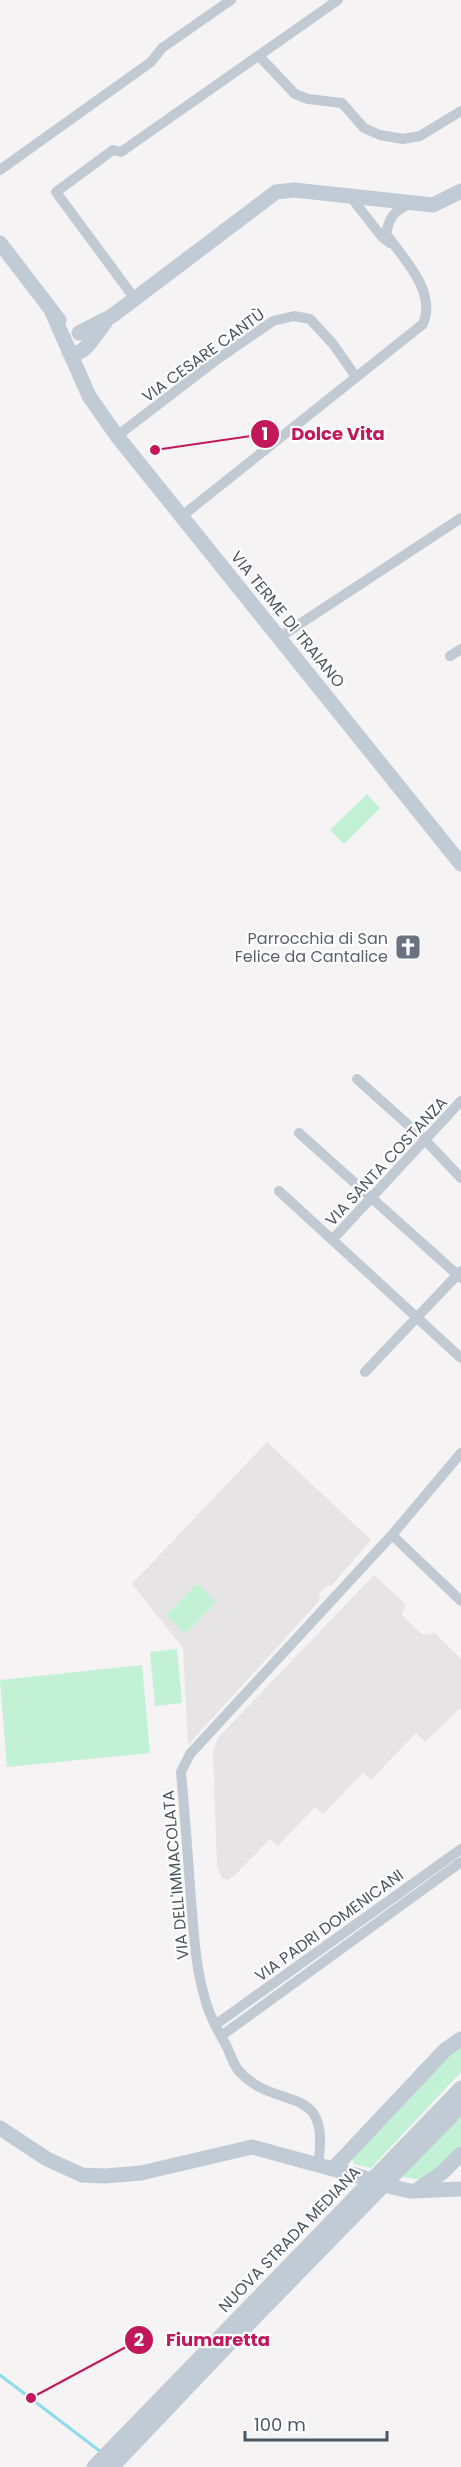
<svg xmlns="http://www.w3.org/2000/svg" width="461" height="2467" font-family="Poppins,sans-serif">
  <style>
    .education { fill: #e6e4e5 }
    .green { fill: #c3f1d5 }
    .lines { fill: none; stroke-linecap: round; stroke-linejoin: round }
    .stream { stroke: #90daee; stroke-width: 3 }
    .street { stroke: #c1cad2; stroke-width: 10 }
    .secondary { stroke: #c1cbd6; stroke-width: 15 }
    .secondary-bridge { stroke: #c1cbd6; stroke-width: 15 }
    .labels { text-anchor: middle; stroke-width: 4.5; stroke-linejoin: round; paint-order: stroke }
    .street-label { font-size: 16px; fill: #4a5661; stroke: #fff }
    .worship-label { font-size: 16px; fill: #5b616d; stroke: #fff; text-anchor: end }
    .leader { fill: none; stroke: #c2185b; stroke-width: 2 }
    .callout-dot { fill: #c2185b; stroke: #fff; stroke-width: 2 }
    .mark-label { font-size: 18px; text-anchor: middle; font-weight: bold; fill: #fff }
    .callout-label { font-size: 18px; text-anchor: middle; font-weight: bold; fill: #c2185b; stroke: #fff; stroke-width: 4.5; stroke-linejoin: round; paint-order: stroke }
  </style>
  <rect width="100%" height="100%" fill="#f5f3f3"/>
  <path class="education" d="M 267,1442 L 371,1540 L 332,1585 L 326,1586 L 319,1594 L 320,1600 L 188,1745 L 183,1648 L 132,1584 Z
    M 374,1575 L 402,1601 L 405,1606 L 402,1615 L 423,1635 L 435,1633 L 461,1659 L 461,1710 L 459,1709 L 425,1742 L 416,1733 L 371,1780 L 363,1773 L 323,1814 L 315,1807 L 278,1846 L 270,1839 L 234,1876 L 227,1880 L 222,1878 L 217,1866 L 213,1750 L 218,1738 Z"/>
  <path class="green" d="M 367,794 L 380,808 L 344,844 L 330,830 Z
    M 197,1583 L 216,1602 L 185,1634 L 166,1615 Z
    M 177,1649 L 182,1703 L 155,1706 L 150,1652 Z
    M 142,1665 L 150,1753 L 7,1767 L 0,1680 Z
    M 461,2044 L 461,2072 L 371,2168 L 354,2164 L 351,2157 Z
    M 461,2111 L 461,2146 L 439,2168 L 420,2180 L 398,2176 Z"/>
  <g class="lines">
    <path class="stream" d="M 0,2375 L 101,2452"/>
    <path class="street" d="M 259,56 L 295,94 L 308,99 L 342,103 L 364,128 L 380,135 L 403,139 L 420,136 L 461,111
      M 0,170 L 151,62 L 162,48 L 231,0
      M 350,196 L 382,237 L 390,243
      M 135,299 L 56,192 L 113,150 L 121,152 L 338,0
      M 117,436 L 215,361 L 273,321 L 294,316 L 310,319 L 333,344 L 356,377
      M 182,516 L 423,324 C 437,292 404,259 386,234 C 389,218 394,210 410,204
      M 280,637 L 461,518
      M 450,656 L 461,649
      M 357,1079 L 425,1140 L 461,1178
      M 299,1133 L 461,1278
      M 279,1191 L 461,1358
      M 332,1240 L 461,1101
      M 365,1372 L 461,1271
      M 392,1535 L 461,1601
      M 215,2025 L 461,1849
      M 221,2036 L 461,1862
      M 318,2164 C 332,2079 276,2114 238,2070 C 233,2063 230,2053 226,2045 C 217,2029 208,2013 204,1995 C 195,1964 194,1932 191,1900 C 188,1858 185,1815 181,1772 L 190,1754 L 392,1535 L 461,1453"/>
    <path class="secondary" d="M 0,243 L 59,320
      M 52,312 L 89,396 L 117,436 L 461,864
      M 79,333 L 112,316 L 276,192 L 294,190 L 433,205 L 461,191
      M 69,352 C 84,359 95,334 105,323
      M 0,2128 L 47,2159 L 82,2175 L 105,2176 L 141,2173 L 252,2147 L 355,2175
      M 333,2169 L 445,2050 L 461,2039
      M 393,2187 L 410,2191 L 461,2189
      M 416,2191 L 443,2172 L 461,2154
      M 94,2467 L 461,2088
      M 112,2467 L 224,2349 L 461,2106"/>
    <path class="secondary-bridge" d="M 355,2175 L 393,2187"/>
  </g>
  <defs>
    <symbol id="church-square" viewBox="-11 -11 22 22"><rect x="-9" y="-9" width="18" height="18" rx="4" fill="#6b7280" stroke="#fff"/><path d="M-1.2-6h2.4v3.5h3.3v2.4h-3.3V6h-2.4V-.1h-3.3v-2.4h3.3Z" fill="#fff"/></symbol>
  </defs>
  <g fill-rule="evenodd">
    <use href="#church-square" x="393" y="932" width="30" height="30"/>
  </g>
  <g class="labels">
    <g class="street-label">
      <text transform="translate(203 355) rotate(-36)" y="6">VIA CESARE CANTÙ</text>
      <text transform="translate(288 619) rotate(51)" y="6">VIA TERME DI TRAIANO</text>
      <text transform="translate(386 1161) rotate(-47)" y="6">VIA SANTA COSTANZA</text>
      <text transform="translate(175 1875) rotate(-95)" y="6">VIA DELL'IMMACOLATA</text>
      <text transform="translate(329 1925) rotate(-36)" y="6">VIA PADRI DOMENICANI</text>
      <text transform="translate(289 2239) rotate(-46)" y="6">NUOVA STRADA MEDIANA</text>
    </g>
    <g class="worship-label">
      <text x="388" y="944">Parrocchia di San<tspan x="388" dy="18">Felice da Cantalice</tspan></text>
    </g>
  </g>
  <path class="leader" d="M155 450L265 434M31 2398L139 2340"/>
  <g class="callout-dot">
    <circle cx="155" cy="450" r="6"/>
    <circle cx="31" cy="2398" r="6"/>
    <circle cx="265" cy="434" r="15"/>
    <circle cx="139" cy="2340" r="15"/>
  </g>
  <g class="mark-label">
    <text x="265" y="440">1</text>
    <text x="139" y="2346">2</text>
  </g>
  <g class="callout-label">
    <text x="338" y="440">Dolce Vita</text>
    <text x="218" y="2346">Fiumaretta</text>
  </g>
  <path d="M245 2431v9h142v-9" fill="none" stroke="#4a5661" stroke-width="3"/>
  <text x="254" y="2431" font-size="18" fill="#4a5661" stroke="#ffffff" stroke-width="4.5" paint-order="stroke">100 m</text>
</svg>
